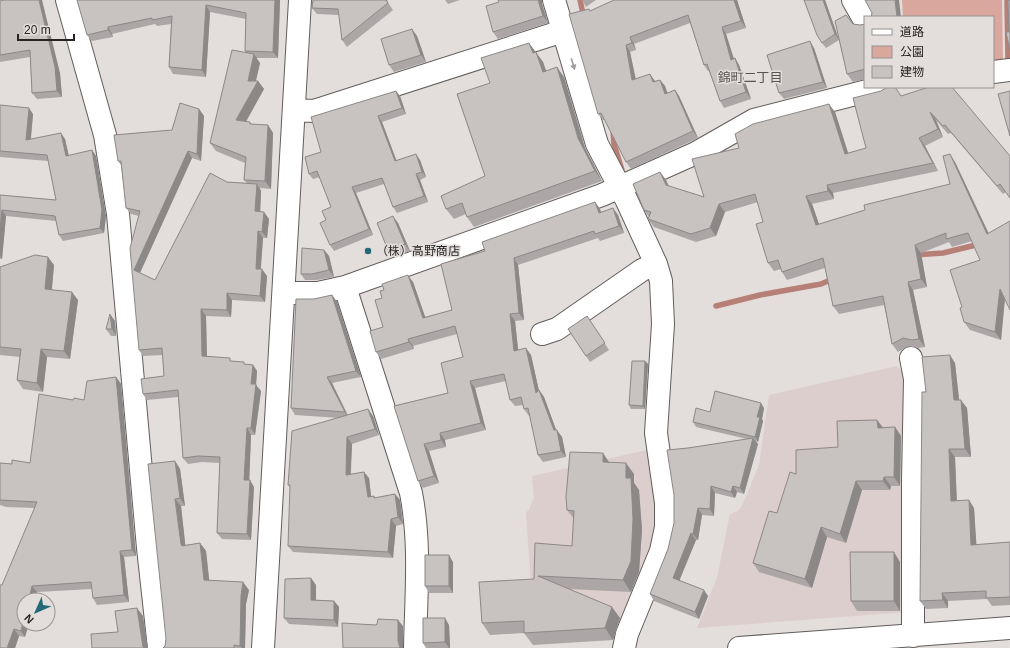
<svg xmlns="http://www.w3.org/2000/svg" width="1010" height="648" font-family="Arial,'Noto Sans JP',sans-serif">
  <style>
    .built { fill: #dccecc }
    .green { fill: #d9a79d }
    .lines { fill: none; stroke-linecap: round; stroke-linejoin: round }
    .stream { stroke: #b68076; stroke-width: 5.5 }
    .minor-casing { stroke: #625d5c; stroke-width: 24 }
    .minor { stroke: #fff; stroke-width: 22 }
    .wall { fill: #aca7a6 }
    .shaded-wall { fill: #8c8887 }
    .building { fill: #c8c2c1; stroke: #8c8887 }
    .oneway { fill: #9d9c9c }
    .poi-dot { fill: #216a76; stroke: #e3dddc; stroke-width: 1.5 }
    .labels { text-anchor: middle; stroke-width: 3; stroke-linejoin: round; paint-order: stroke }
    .poi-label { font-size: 12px; fill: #252323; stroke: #e3dddc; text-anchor: start }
    .neighbourhood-label { font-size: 13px; fill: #5a5554; stroke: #e3dddc }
  </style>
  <rect width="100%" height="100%" fill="#e3dddc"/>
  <path class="built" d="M 897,366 L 910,379 L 907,612 L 697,628 L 717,578 L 730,514 L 738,511 L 742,506 L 759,465 L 769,395 Z
    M 647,450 L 653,454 L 661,519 L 623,620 L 531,587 L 526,512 L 529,510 L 534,498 L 532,476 Z"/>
  <path class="green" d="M 902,0 L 1002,0 L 1003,62 L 993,63 L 993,17 L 903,17 Z"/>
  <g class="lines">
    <path class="stream" d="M 580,0 L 584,18
      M 1007,0 L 1008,59
      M 613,130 L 614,144 L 622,170
      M 914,255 L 943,253 L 980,244
      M 716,306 L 760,295 L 821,284 L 835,278"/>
    <defs>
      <path id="minor" d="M 67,0 L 105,135 L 118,214 L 148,548 L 159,648
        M 554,0 L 597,144 L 626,199 L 656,264 L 661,281 L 663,324 L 656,433 L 666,503 L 666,527 L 661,551 L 627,634 L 624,648
        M 853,0 L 865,21
        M 993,72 L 1010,70
        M 294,110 L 314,111 L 563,31
        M 345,287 L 411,493 C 421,544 416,596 415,648
        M 284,293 L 318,293 L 345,287 L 602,195 L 696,153 L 754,120 L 883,87
        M 542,334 L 557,329 L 642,270 L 656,264
        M 911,358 L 915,379 L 913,481 L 913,636
        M 263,648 L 300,0
        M 739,648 L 1010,628"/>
    </defs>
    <use href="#minor" class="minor-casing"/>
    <use href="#minor" class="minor"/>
  </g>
  <path class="wall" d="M 77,0 L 280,0 L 278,58 L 256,58 L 260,63 L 256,81 L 258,81 L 264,89 L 246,122 L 250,122 L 251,124 L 268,125 L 273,133 L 271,189 L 260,188 L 261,191 L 260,212 L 269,219 L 267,238 L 263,238 L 261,269 L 267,276 L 265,302 L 232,300 L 231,317 L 206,316 L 207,356 L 232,361 L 246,364 L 253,365 L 257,371 L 256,385 L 261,391 L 255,435 L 251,435 L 249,480 L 254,487 L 251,540 L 222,539 L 217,533 L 220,463 L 202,462 L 188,464 L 183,458 L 178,397 L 147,400 L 143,394 L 164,376 L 163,355 L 143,356 L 139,350 L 139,216 L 131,214 L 126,208 L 121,165 L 118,161 L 172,130 L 199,109 L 204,116 L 201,161 L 192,158 L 140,273 L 155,280 L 227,182 L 247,183 L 244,180 L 245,163 L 216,151 L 210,143 L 246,53 L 245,51 L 246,19 L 210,12 L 206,77 L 173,74 L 169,67 L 171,24 L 157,26 L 155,24 L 112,34 L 113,37 L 92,41 L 87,35 Z
    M 313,0 L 388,0 L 387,1 L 393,10 L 347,47 L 342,40 L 339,15 L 317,14 L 312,8 Z
    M 445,0 L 460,0 L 448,4 Z
    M 582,0 L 596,0 L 586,7 Z
    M 614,0 L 737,0 L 746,28 L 726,34 L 734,59 L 735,58 L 739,65 L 751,99 L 724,108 L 720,101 L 709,71 L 708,71 L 704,65 L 690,23 L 634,44 L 636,50 L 630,52 L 636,79 L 655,81 L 660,80 L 665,86 L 667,93 L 675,90 L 679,96 L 698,138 L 631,169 L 626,162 L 605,120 L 603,120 L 598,114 Z
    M 804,0 L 825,0 L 839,40 L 853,24 L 860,25 L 865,24 L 865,79 L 853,82 L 847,74 L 839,40 L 826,48 L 822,43 Z
    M 0,1 L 60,73 L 62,97 L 37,99 L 32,93 L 30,57 L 0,62 Z
    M 499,2 L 542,4 L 548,23 L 498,39 L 493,32 Z
    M 417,36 L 426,62 L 394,72 L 389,65 Z
    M 529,43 L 543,62 L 546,71 L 564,77 L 585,148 L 602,181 L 474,227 L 467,217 L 466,214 L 454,219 L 446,209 L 485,176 L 490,83 Z
    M 814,48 L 827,88 L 784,99 L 779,93 Z
    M 396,91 L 400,96 L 406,114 L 382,122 L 396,161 L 420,160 L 426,177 L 420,180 L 428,202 L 397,213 L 393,207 L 384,184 L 356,193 L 373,235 L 334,251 L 330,245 L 326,220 L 331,207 L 320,177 L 313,179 L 309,174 L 321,152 Z
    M 901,96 L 1010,156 L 1010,198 L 1006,192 L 1003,194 L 951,133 L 948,134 L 936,120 L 943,137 L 925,146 L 938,171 L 833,193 L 834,199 L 812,204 L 819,224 L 950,184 L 955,162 L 989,234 L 1005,300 L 1001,340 L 970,330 L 964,322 L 962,307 L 980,260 L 972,241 L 952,247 L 949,242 L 921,253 L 927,287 L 913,290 L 925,347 L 918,348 L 908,346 L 898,352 L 892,344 L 884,305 L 839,314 L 833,306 L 825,268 L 787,280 L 782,272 L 781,269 L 774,271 L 768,263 L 763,222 L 758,202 L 725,212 L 716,236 L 696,242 L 654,227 L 648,219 L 649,217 L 644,210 L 660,172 L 666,180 L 668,186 L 704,197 L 739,148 L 835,112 L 848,153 L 866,148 Z
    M 0,105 L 33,114 L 31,139 L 65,139 L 69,156 L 92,150 L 96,156 L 106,216 L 104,233 L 63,241 L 59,235 L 56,221 L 6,216 L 2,259 L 0,259 L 0,195 L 56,200 L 48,161 L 0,157 Z
    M 595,202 L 600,209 L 601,212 L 618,215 L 624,233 L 600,241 L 598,238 L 518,265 L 524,320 L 515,321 L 518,350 L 531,355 L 539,391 L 539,390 L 544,397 L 556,430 L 562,437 L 566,457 L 543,462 L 538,455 L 530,416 L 529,416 L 524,409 L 523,405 L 515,406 L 510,400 L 506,381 L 475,388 L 486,430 L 445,440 L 446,447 L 429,451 L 439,483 L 423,488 L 418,481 L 394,406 L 448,393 L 463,357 L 457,334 L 413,346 L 414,349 L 381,359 L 376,352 L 383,327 L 382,298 L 413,282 L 425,317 L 452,310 L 485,251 Z
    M 398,223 L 410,251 L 393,257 L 388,250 Z
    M 324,250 L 329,256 L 334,277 L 317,280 L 305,280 L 301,274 Z
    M 54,265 L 52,289 L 78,300 L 70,359 L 47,357 L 43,392 L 23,389 L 17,380 L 20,357 L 0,355 L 0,267 Z
    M 332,295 L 337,302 L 361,377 L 332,383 L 348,415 L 373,416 L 379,435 L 352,444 L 351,474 L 369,478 L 371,497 L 374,496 L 375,498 L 395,494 L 400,500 L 403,524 L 396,526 L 393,558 L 293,552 L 288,546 L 290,487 L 288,485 L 339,418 L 295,415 L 291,408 L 314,299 Z
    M 587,316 L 609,350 L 590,362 L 568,329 Z
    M 115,321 L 116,336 L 111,336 L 106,329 Z
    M 645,361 L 648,364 L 645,409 L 631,409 L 629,405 Z
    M 955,363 L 959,400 L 967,408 L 971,457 L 955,457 L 957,501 L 974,508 L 976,545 L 1010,542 L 1010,605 L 992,606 L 987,599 L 948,601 L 948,608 L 926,609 L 920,601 L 926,392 Z
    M 116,377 L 121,384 L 136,556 L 124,557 L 129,602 L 97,605 L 93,598 L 92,589 L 37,592 L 35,600 L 24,600 L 25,637 L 19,636 L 15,648 L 2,585 L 35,508 L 6,507 L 0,505 L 0,463 L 12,464 L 30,463 L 73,400 L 84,400 Z
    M 764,408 L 762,419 L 763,421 L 758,442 L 755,441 L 758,444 L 744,494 L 737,492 L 735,498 L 715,493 L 714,516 L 702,515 L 698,540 L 696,540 L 679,580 L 708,596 L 699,619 L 654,601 L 650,594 L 668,549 L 674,523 L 674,495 L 688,448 L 747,439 L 696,427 L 693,422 L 710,412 Z
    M 877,420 L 883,428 L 895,427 L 901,436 L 900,486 L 891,486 L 890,490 L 862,490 L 846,543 L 827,537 L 812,588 L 759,572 L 753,563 L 796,474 L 838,447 Z
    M 175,461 L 180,469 L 185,506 L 181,506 L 185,545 L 200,543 L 206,551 L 209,580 L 249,590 L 246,604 L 245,648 L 163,648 L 165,646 L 166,639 Z
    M 609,462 L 634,474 L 634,483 L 639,490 L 642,530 L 639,572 L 631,592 L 569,589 L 620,618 L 613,640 L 533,645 L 524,633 L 490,635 L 482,623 L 534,579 L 572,546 L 574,519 L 567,510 Z
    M 453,562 L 453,593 L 429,593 L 425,586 Z
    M 900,562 L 900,611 L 857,611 L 851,601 Z
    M 316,585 L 316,600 L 334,601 L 339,607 L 338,627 L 289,624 L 284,618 Z
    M 449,625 L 450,648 L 426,648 L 423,643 Z"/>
  <path class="shaded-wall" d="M 39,0 L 42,0 L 60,73 L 62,97 L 57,91 Z
    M 275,0 L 280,0 L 278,58 L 273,52 Z
    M 538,0 L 542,0 L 542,4 L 548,23 L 543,16 Z
    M 734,0 L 737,0 L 746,28 L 741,21 Z
    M 823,0 L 825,0 L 839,40 L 835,34 Z
    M 895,0 L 899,0 L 901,17 L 897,17 Z
    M 206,5 L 210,12 L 206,77 L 202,70 Z
    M 108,27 L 112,34 L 113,37 L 108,30 Z
    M 722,27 L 726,34 L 736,66 L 731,60 Z
    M 412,29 L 417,36 L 426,62 L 421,55 Z
    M 630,37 L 634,44 L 636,50 L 632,43 Z
    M 810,41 L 814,48 L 827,88 L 823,82 Z
    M 529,43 L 543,62 L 550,82 L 543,72 L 533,53 Z
    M 626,45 L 630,52 L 637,87 L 632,80 Z
    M 254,54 L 260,63 L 254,88 L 258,81 L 264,89 L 242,128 L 236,120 L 248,81 Z
    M 735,58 L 739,65 L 751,99 L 746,92 Z
    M 557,67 L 564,77 L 585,148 L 602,181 L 595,171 L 578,138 Z
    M 650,74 L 655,81 L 657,89 L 653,82 Z
    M 660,80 L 665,86 L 670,100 L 665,94 Z
    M 675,90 L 679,96 L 698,138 L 693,131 Z
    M 396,91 L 400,96 L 406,114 L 402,108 Z
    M 829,104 L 835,112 L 851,162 L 845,154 Z
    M 29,108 L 33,114 L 30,146 L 26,140 Z
    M 199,109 L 204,116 L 201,161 L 197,154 Z
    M 930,112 L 936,120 L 943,137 L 938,129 Z
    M 378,116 L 382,122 L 399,167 L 395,161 Z
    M 268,125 L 273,133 L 271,189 L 265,181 Z
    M 61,133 L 65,139 L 70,162 L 66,156 Z
    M 919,138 L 925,146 L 938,171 L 933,163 Z
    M 92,150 L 96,156 L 106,216 L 104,233 L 100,228 Z
    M 188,151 L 192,158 L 138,277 L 134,270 Z
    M 416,154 L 420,160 L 426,177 L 422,172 Z
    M 950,154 L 955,162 L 993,243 L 987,234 Z
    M 660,172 L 666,180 L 672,193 L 666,185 Z
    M 416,174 L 420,180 L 428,202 L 424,196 Z
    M 257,184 L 261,191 L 260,218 L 255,211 Z
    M 827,185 L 833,193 L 834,199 L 828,191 Z
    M 352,187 L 356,193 L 373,235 L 369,229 Z
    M 806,196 L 812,204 L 822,233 L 816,225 Z
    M 595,202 L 600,209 L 603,220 L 599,213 Z
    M 719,204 L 725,212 L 716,236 L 710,228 Z
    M 613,208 L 618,215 L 624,233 L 619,226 Z
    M 2,210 L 6,216 L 2,259 L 0,256 L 0,229 Z
    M 264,212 L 269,219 L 267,238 L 262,232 Z
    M 393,216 L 398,223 L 410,251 L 405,244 Z
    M 258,231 L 263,238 L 260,275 L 256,269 Z
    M 915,245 L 921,253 L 927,287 L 921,279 Z
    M 324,250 L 329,256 L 334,277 L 329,270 Z
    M 48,257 L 54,265 L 51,297 L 45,289 Z
    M 514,258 L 518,265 L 524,320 L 519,313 Z
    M 262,269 L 267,276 L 265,302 L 260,296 Z
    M 408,275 L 413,282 L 428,325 L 423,318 Z
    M 908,282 L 913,290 L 925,347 L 919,339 Z
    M 1000,289 L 1005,297 L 1001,340 L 995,332 Z
    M 72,292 L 78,300 L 70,359 L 64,351 Z
    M 227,293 L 232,300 L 231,317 L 227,310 Z
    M 332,295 L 337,302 L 361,377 L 356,371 Z
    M 201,309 L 206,316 L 207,362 L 202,356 Z
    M 110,314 L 115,321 L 116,336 L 112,329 Z
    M 510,314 L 515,321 L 519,358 L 514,351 Z
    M 408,339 L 413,346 L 414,349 L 409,342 Z
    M 526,348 L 531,355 L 541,400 L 536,393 Z
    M 41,349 L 47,357 L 43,392 L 37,383 Z
    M 950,355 L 955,363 L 960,408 L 954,400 Z
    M 645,361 L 648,364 L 645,409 L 643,406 Z
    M 253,365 L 257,371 L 256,385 L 261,391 L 255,435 L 251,428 L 251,384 Z
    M 116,377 L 121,384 L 136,556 L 132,550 Z
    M 327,377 L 332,383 L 349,419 L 345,412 Z
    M 470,381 L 475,388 L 486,430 L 481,423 Z
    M 539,390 L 544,397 L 558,435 L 557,430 L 562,437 L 566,457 L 561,451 Z
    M 961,400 L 967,408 L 971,457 L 965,449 Z
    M 761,403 L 764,408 L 762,419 L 763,421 L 758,442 L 755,437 L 757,417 Z
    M 368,409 L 373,416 L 379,435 L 375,429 Z
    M 877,420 L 884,429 L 878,428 Z
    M 895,427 L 901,436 L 900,486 L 894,477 Z
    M 247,428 L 251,435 L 249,487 L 244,480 Z
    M 440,433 L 445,440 L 446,447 L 441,440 Z
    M 347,437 L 352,444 L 350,482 L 346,475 Z
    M 753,438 L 758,444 L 744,494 L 740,488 Z
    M 424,444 L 429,451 L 439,483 L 434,476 Z
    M 949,449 L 955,457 L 957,509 L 951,501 Z
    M 603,453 L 611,465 L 603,462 Z
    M 175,461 L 180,469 L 185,506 L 180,498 Z
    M 626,463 L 634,474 L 634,483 L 639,490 L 642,530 L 639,572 L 631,592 L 623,580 L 626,478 Z
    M 364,472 L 369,478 L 372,504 L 368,497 Z
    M 884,477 L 891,486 L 890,490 L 883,481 Z
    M 250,480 L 254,487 L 251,540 L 247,534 Z
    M 856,481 L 862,490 L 846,543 L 840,534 Z
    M 711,486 L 715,493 L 714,516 L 710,509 Z
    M 733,486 L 737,492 L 735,498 L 731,492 Z
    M 395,494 L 400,500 L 403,524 L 398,517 Z
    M 175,499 L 181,506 L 186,551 L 181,544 Z
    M 969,500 L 974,508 L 977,553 L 971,545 Z
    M 698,508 L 702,515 L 698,540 L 693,534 Z
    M 391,519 L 396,526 L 393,558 L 388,552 Z
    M 821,527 L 827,537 L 812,588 L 805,579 Z
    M 691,533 L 696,540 L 678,584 L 673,578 Z
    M 200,543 L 206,551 L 210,587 L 204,580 Z
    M 120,551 L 124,557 L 129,602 L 124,595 Z
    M 894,552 L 900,562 L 900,611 L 894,601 Z
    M 449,555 L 453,562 L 453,593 L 449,586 Z
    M 311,578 L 316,585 L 316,607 L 311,600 Z
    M 243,582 L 249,590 L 246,604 L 245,648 L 242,648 L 240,646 L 241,596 Z
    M 32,586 L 37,592 L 35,600 L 29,600 Z
    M 704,590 L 708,596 L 699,619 L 695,612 Z
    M 942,593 L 948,601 L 948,608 L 943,600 Z
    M 334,601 L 339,607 L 338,627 L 334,620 Z
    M 612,607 L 620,618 L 613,640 L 605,628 Z
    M 137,608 L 143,616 L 148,648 L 144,648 L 143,647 Z
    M 24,618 L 24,624 L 29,624 L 25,637 L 21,631 Z
    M 445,618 L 449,625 L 450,648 L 449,648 L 445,642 Z
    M 398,620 L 403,626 L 403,648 L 400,648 L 398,641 Z
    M 14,629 L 19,636 L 15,648 L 7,648 Z"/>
  <path class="building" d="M 4,0 L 39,0 L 55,67 L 57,91 L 32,93 L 30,50 L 0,55 L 0,1 Z
    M 77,0 L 275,0 L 273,52 L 245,51 L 246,13 L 206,5 L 202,70 L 169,67 L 172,16 L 152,20 L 152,18 L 108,27 L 108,30 L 87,35 Z
    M 313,0 L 386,0 L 388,3 L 342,40 L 338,9 L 312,8 Z
    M 498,0 L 538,0 L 543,16 L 493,32 L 486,6 L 499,2 Z
    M 614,0 L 734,0 L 741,21 L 722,27 L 731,60 L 735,58 L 746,92 L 720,101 L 707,64 L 704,65 L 688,15 L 630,37 L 632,43 L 626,45 L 632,80 L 650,74 L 653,82 L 660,80 L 665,94 L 675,90 L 693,131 L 626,162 L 601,113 L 598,114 L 569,14 L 589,9 L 590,11 Z
    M 804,0 L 823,0 L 835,34 L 822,43 L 817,35 Z
    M 865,0 L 895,0 L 897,17 L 871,17 L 872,13 Z
    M 1008,0 L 1010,0 L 1010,51 L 1006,32 L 1009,32 Z
    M 846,15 L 853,24 L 860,25 L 865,24 L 865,69 L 847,74 L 835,21 Z
    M 412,29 L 421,55 L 389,65 L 381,39 Z
    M 810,41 L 823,82 L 779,93 L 767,55 Z
    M 529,43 L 533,53 L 536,52 L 543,72 L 557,67 L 578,138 L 595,171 L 467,217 L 462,203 L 446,209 L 441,196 L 485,176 L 457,94 L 490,83 L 481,58 Z
    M 232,50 L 254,54 L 248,81 L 258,81 L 236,120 L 250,122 L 250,124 L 268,125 L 265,181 L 244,180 L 246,157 L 210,143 Z
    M 887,87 L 895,87 L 901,96 L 929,87 L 952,87 L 1010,156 L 1010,198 L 1000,184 L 997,186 L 945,125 L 943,126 L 930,112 L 938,129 L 919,138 L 933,163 L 827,185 L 828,191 L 806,196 L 816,225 L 865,210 L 864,205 L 950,184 L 943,156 L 950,154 L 987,234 L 1010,221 L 1010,310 L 1000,289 L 995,332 L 964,322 L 960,308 L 962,307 L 950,270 L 980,260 L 968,233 L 946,239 L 946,233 L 915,245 L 921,279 L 908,282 L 919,339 L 912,340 L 903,338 L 892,344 L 883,296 L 833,306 L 823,258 L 782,272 L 778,260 L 768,263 L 756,224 L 763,222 L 755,194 L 719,204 L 710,228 L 691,234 L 648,219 L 651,212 L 644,210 L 633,184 L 660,172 L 666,185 L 704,197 L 692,159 L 739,148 L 735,134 L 753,124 L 829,104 L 845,154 L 866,148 L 853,98 L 881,91 Z
    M 396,91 L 402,108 L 378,116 L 395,161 L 416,154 L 422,172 L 416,174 L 424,196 L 393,207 L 382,178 L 352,187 L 369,229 L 330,245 L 320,223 L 326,220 L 322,211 L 331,207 L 317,171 L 309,174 L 305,157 L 321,152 L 311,117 Z
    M 1010,91 L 1010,136 L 998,94 Z
    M 180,103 L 199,109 L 197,154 L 188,151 L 134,270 L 155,280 L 210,173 L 227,182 L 257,184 L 255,211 L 264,212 L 262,232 L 258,231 L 256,269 L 262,269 L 260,296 L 227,293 L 227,310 L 201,309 L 202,356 L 230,358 L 230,361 L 244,362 L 244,364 L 253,365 L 251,384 L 256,384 L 251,428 L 247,428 L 244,480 L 250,480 L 247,534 L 217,533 L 220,457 L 198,456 L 183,458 L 178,390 L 143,394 L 141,379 L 164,376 L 162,348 L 139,350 L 130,248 L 140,211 L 126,208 L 121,161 L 118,161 L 114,135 L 172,130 Z
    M 0,105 L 29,108 L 26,140 L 61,133 L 66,156 L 92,150 L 102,210 L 100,228 L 59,235 L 55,216 L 2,210 L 0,229 L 0,195 L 56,200 L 47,155 L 0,151 Z
    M 595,202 L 599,213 L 613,208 L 619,226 L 595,234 L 594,231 L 514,258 L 519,313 L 510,314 L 514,351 L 526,348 L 536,393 L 539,390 L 554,430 L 557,430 L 561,451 L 538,455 L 528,408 L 524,409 L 521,397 L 510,400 L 504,374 L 470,381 L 481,423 L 440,433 L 441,440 L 424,444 L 434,476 L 418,481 L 394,406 L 448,393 L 441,363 L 463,357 L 455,326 L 408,339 L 409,342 L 376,352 L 370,331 L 383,327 L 375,300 L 382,298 L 380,291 L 384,290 L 382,284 L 408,275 L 423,318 L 452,310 L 441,264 L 485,251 L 482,242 Z
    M 393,216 L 405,244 L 388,250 L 377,223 Z
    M 302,248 L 324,250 L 329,270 L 312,274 L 301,274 Z
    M 35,255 L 48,257 L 45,289 L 72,292 L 64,351 L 41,349 L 37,383 L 17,380 L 21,349 L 0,347 L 0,267 Z
    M 332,295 L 356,371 L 327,377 L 345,412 L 291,408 L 296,299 L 314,299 Z
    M 110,314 L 112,329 L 106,329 Z
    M 587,316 L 605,343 L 586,356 L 568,329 Z
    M 950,355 L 954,400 L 961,400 L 965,449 L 949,449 L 951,501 L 969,500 L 971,545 L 1010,542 L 1010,597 L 986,598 L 986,591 L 942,593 L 943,600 L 920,601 L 922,392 L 926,392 L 922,357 Z
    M 632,361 L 645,361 L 643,406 L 629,405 Z
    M 116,377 L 132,550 L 120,551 L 124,595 L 93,598 L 91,582 L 32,586 L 29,600 L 24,600 L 24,618 L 21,631 L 14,629 L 7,648 L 0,648 L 0,585 L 2,585 L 37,502 L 0,500 L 0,463 L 12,464 L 12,460 L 30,463 L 39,394 L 73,400 L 74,398 L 84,400 L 87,381 Z
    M 715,391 L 761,403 L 757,417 L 760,417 L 755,437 L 693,422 L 696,408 L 710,412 Z
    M 368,409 L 375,429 L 347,437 L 346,475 L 364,472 L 368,497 L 374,496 L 374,498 L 395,494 L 398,517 L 391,519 L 388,552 L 288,546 L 290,485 L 288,485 L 292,431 Z
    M 877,420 L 878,428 L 895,427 L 894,477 L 884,477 L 883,481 L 856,481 L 840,534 L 821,527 L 805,579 L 753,563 L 769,511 L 777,513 L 790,472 L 796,474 L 796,450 L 838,447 L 837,421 Z
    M 753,438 L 740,488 L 733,486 L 731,492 L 711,486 L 710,509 L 698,508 L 693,534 L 691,533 L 673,578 L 704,590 L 695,612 L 650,594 L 668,549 L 674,523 L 674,495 L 667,450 L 688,448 Z
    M 570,452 L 603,453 L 603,462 L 626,463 L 626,478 L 631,478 L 633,519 L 631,561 L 623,580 L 538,576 L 612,607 L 605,628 L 524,633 L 524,621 L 482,623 L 479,582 L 534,579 L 535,543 L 572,546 L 574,511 L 567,510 L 566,497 Z
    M 175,461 L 180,498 L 175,499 L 181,544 L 182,546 L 200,543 L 204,580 L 243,582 L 241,596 L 240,646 L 234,645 L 234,648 L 163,648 L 165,646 L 166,639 L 148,464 Z
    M 850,552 L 894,552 L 894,601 L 851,601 Z
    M 425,555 L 449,555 L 449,586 L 425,586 Z
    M 311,578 L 311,600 L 334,601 L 334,620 L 284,618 L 285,579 Z
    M 137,608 L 143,647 L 144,648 L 92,648 L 91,634 L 118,632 L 115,611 Z
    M 423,618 L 445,618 L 445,642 L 423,643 Z
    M 378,619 L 398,620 L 398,641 L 400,648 L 343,648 L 342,623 L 376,625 L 377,624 Z"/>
  <defs><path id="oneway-solid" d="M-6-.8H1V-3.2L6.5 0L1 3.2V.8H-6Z"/></defs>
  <use class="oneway" href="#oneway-solid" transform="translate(573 64) rotate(73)"/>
  <circle class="poi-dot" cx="368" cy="251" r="4"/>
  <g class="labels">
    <g class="poi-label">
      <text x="376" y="255">（株）高野商店</text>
    </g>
    <g class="neighbourhood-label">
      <text x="750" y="82">錦町二丁目</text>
    </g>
  </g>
  <rect x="864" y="16" width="130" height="72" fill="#e3dddc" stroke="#979392"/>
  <rect x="872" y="29" width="20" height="6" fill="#ffffff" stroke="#979392"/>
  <text x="900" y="36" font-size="12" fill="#252323">道路</text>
  <rect x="872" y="46" width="20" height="12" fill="#d9a79d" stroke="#979392"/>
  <text x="900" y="56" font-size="12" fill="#252323">公園</text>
  <rect x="872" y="66" width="20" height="12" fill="#c8c2c1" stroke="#979392"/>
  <text x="900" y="76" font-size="12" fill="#252323">建物</text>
  <g transform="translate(36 612) rotate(225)"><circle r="19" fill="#e3dddc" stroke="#979392"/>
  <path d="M0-3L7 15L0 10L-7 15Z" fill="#216a76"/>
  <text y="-6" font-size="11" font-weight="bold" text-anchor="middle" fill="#252323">N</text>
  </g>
  <path d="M18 34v6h56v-6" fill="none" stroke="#252323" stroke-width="2"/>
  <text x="24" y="34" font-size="12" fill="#252323" stroke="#e3dddc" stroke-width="3" paint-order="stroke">20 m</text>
</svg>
